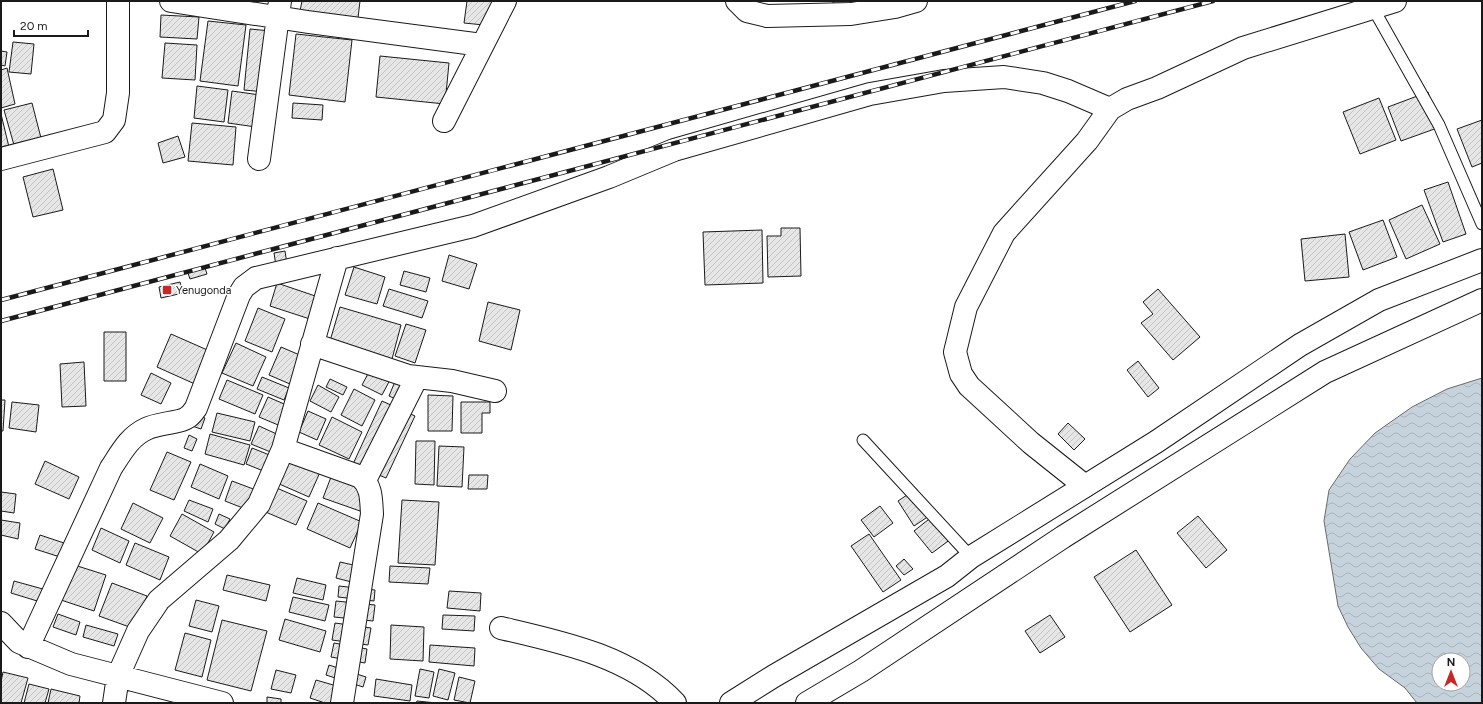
<svg xmlns="http://www.w3.org/2000/svg" width="1483" height="704" font-family="Figtree,sans-serif">
  <style>
    .water { fill: url(#water-waves); stroke: #6a6a6a; fill-rule: evenodd }
    .building { fill: url(#building-hatch); stroke: #1a1a1a }
    .lines { fill: none; stroke-linecap: round; stroke-linejoin: round }
    .service-casing { stroke: #1a1a1a; stroke-width: 13 }
    .minor-casing { stroke: #1a1a1a; stroke-width: 24 }
    .trunk-casing { stroke: #1a1a1a; stroke-width: 24 }
    .service { stroke: #fff; stroke-width: 11 }
    .minor { stroke: #fff; stroke-width: 22 }
    .trunk { stroke: #fff; stroke-width: 22 }
    .rail-casing { stroke: #1a1a1a; stroke-width: 4.5 }
    .rail { stroke: #fff; stroke-width: 3; stroke-dasharray: 9; stroke-linecap: butt }
    .poi-dot { fill: #c62828; stroke: #fff; stroke-width: 1.5 }
    .labels { text-anchor: middle; stroke-width: 3; stroke-linejoin: round; paint-order: stroke }
    .poi-label { font-size: 11px; fill: #1a1a1a; stroke: #fff; text-anchor: start }
  </style>
  <defs>
    <pattern id="water-waves" width="16" height="10" patternUnits="userSpaceOnUse"><rect width="16" height="10" fill="#c6d2dc"/><path d="M0 5q4-4 8 0t8 0" fill="none" stroke="#aab4bc"/></pattern>
    <pattern id="building-hatch" width="6" height="6" patternUnits="userSpaceOnUse"><rect width="6" height="6" fill="#e6e6e6"/><path d="M-1 1l2-2M0 6l6-6M5 7l2-2" fill="none" stroke="#c5c5c5"/></pattern>
  </defs>
  <rect width="100%" height="100%" fill="#fff"/>
  <path class="water" d="M 1482,378 L 1482,703 L 1417,703 L 1405,688 L 1379,669 L 1361,648 L 1348,627 L 1338,606 L 1324,521 L 1329,490 L 1350,459 L 1375,433 L 1412,407 L 1447,389 ZM 1439,660 L 1463,660 L 1463,684 L 1439,684 Z"/>
  <path class="building" d="M 302,1 L 360,1 L 358,18 L 300,11 Z
    M 467,1 L 497,1 L 494,26 L 464,23 Z
    M 833,1 L 869,1 L 869,7 L 833,3 Z
    M 161,15 L 199,17 L 197,39 L 160,37 Z
    M 208,21 L 246,25 L 238,86 L 200,81 Z
    M 250,29 L 281,32 L 276,93 L 244,90 Z
    M 296,34 L 352,40 L 345,102 L 289,95 Z
    M 13,42 L 34,44 L 31,74 L 9,72 Z
    M 165,43 L 197,45 L 195,80 L 162,78 Z
    M 1,51 L 7,52 L 5,66 L 1,65 Z
    M 380,56 L 449,63 L 445,104 L 376,97 Z
    M 7,68 L 15,104 L 1,108 L 1,70 Z
    M 197,86 L 228,90 L 224,122 L 194,118 Z
    M 232,91 L 274,97 L 270,129 L 228,123 Z
    M 1428,92 L 1440,127 L 1401,141 L 1388,107 Z
    M 1379,98 L 1396,140 L 1360,154 L 1343,112 Z
    M 32,103 L 41,138 L 14,145 L 4,110 Z
    M 293,103 L 323,105 L 322,120 L 292,118 Z
    M 1,114 L 9,147 L 1,148 Z
    M 1482,120 L 1482,163 L 1472,167 L 1457,129 Z
    M 192,123 L 236,127 L 233,165 L 188,161 Z
    M 178,136 L 185,157 L 163,163 L 158,143 Z
    M 53,169 L 63,210 L 33,217 L 23,177 Z
    M 1448,182 L 1466,234 L 1443,242 L 1424,190 Z
    M 1422,205 L 1440,244 L 1406,259 L 1389,220 Z
    M 1383,220 L 1397,257 L 1363,270 L 1349,232 Z
    M 781,228 L 800,228 L 801,276 L 768,277 L 767,236 L 781,236 Z
    M 762,230 L 763,283 L 705,285 L 703,232 Z
    M 1345,234 L 1349,277 L 1305,281 L 1301,239 Z
    M 285,251 L 287,264 L 276,266 L 274,253 Z
    M 449,255 L 477,264 L 469,289 L 442,281 Z
    M 354,267 L 385,277 L 377,304 L 345,295 Z
    M 205,268 L 207,274 L 190,279 L 188,273 Z
    M 404,271 L 430,278 L 426,292 L 400,285 Z
    M 180,282 L 183,293 L 161,298 L 159,287 Z
    M 277,283 L 327,300 L 319,322 L 270,306 Z
    M 389,289 L 428,301 L 422,318 L 383,306 Z
    M 1158,289 L 1200,337 L 1173,360 L 1141,323 L 1153,314 L 1143,302 Z
    M 488,302 L 520,310 L 511,350 L 479,341 Z
    M 340,307 L 401,325 L 392,359 L 330,341 Z
    M 258,308 L 285,319 L 272,352 L 245,341 Z
    M 406,324 L 426,330 L 415,363 L 395,356 Z
    M 104,332 L 126,332 L 126,381 L 104,381 Z
    M 171,334 L 221,356 L 206,389 L 157,367 Z
    M 236,343 L 266,357 L 253,386 L 222,373 Z
    M 281,347 L 309,359 L 297,387 L 269,375 Z
    M 1138,361 L 1159,388 L 1148,397 L 1127,370 Z
    M 84,362 L 86,406 L 62,407 L 60,364 Z
    M 371,368 L 391,378 L 382,395 L 362,385 Z
    M 151,373 L 171,383 L 161,404 L 141,395 Z
    M 262,377 L 289,388 L 284,400 L 257,389 Z
    M 330,379 L 347,387 L 343,395 L 326,387 Z
    M 396,379 L 418,389 L 411,406 L 389,396 Z
    M 227,380 L 263,395 L 255,414 L 219,399 Z
    M 318,385 L 339,397 L 331,412 L 310,401 Z
    M 354,389 L 375,400 L 362,426 L 341,415 Z
    M 428,395 L 453,396 L 452,431 L 428,431 Z
    M 268,397 L 291,407 L 283,427 L 259,417 Z
    M 1,400 L 5,400 L 3,431 L 1,431 Z
    M 382,401 L 415,416 L 386,478 L 353,464 Z
    M 12,402 L 39,405 L 36,432 L 9,428 Z
    M 461,402 L 490,402 L 490,413 L 482,413 L 482,433 L 461,433 Z
    M 188,411 L 205,418 L 201,429 L 183,423 Z
    M 308,411 L 326,419 L 317,440 L 299,432 Z
    M 217,413 L 255,422 L 250,441 L 212,432 Z
    M 332,417 L 362,432 L 349,459 L 319,445 Z
    M 1068,423 L 1085,439 L 1074,450 L 1058,434 Z
    M 259,426 L 281,436 L 273,453 L 251,444 Z
    M 210,434 L 250,445 L 244,465 L 205,454 Z
    M 189,435 L 197,439 L 192,451 L 184,448 Z
    M 416,441 L 435,441 L 434,485 L 415,484 Z
    M 439,446 L 464,447 L 462,487 L 437,486 Z
    M 252,448 L 272,456 L 266,472 L 246,464 Z
    M 167,452 L 191,462 L 174,500 L 150,490 Z
    M 289,456 L 321,470 L 309,497 L 277,483 Z
    M 45,461 L 79,477 L 69,499 L 35,484 Z
    M 200,464 L 228,476 L 219,499 L 191,487 Z
    M 469,475 L 488,475 L 487,489 L 468,489 Z
    M 331,477 L 368,490 L 360,511 L 323,498 Z
    M 232,481 L 256,490 L 248,510 L 225,501 Z
    M 272,486 L 307,501 L 296,525 L 261,510 Z
    M 913,491 L 929,516 L 914,526 L 898,501 Z
    M 1,492 L 16,494 L 14,513 L 1,511 Z
    M 189,500 L 213,509 L 208,522 L 184,511 Z
    M 402,500 L 439,502 L 435,565 L 398,563 Z
    M 133,503 L 163,518 L 150,543 L 121,529 Z
    M 318,503 L 362,522 L 350,548 L 307,529 Z
    M 880,506 L 893,523 L 874,537 L 861,520 Z
    M 182,514 L 214,532 L 202,554 L 170,536 Z
    M 219,514 L 230,519 L 225,529 L 215,524 Z
    M 933,516 L 951,539 L 932,553 L 914,531 Z
    M 1198,516 L 1227,550 L 1206,568 L 1177,533 Z
    M 1,520 L 20,523 L 18,539 L 1,535 Z
    M 101,528 L 129,541 L 120,563 L 92,550 Z
    M 869,534 L 901,580 L 883,592 L 851,546 Z
    M 40,535 L 64,543 L 60,557 L 35,549 Z
    M 135,543 L 169,557 L 160,580 L 126,565 Z
    M 1136,550 L 1172,605 L 1130,632 L 1094,577 Z
    M 904,559 L 913,569 L 904,575 L 896,566 Z
    M 340,562 L 371,569 L 367,586 L 336,578 Z
    M 71,564 L 106,575 L 94,611 L 58,599 Z
    M 390,566 L 430,568 L 428,584 L 389,582 Z
    M 227,575 L 270,585 L 266,601 L 223,590 Z
    M 297,578 L 326,585 L 323,600 L 293,593 Z
    M 14,581 L 50,591 L 47,604 L 11,593 Z
    M 112,583 L 147,596 L 135,629 L 99,616 Z
    M 339,586 L 375,590 L 374,601 L 338,597 Z
    M 449,591 L 481,593 L 480,611 L 447,608 Z
    M 293,597 L 329,605 L 325,621 L 289,612 Z
    M 196,600 L 219,606 L 212,632 L 189,626 Z
    M 336,601 L 375,605 L 373,621 L 334,617 Z
    M 58,614 L 80,622 L 76,635 L 53,627 Z
    M 443,615 L 475,616 L 474,631 L 442,629 Z
    M 1050,615 L 1065,637 L 1040,653 L 1025,631 Z
    M 285,619 L 326,631 L 320,652 L 279,640 Z
    M 222,620 L 267,631 L 251,691 L 207,680 Z
    M 335,623 L 371,628 L 368,645 L 332,640 Z
    M 86,625 L 118,634 L 114,646 L 83,637 Z
    M 391,625 L 424,627 L 423,661 L 390,659 Z
    M 185,633 L 211,640 L 202,677 L 175,670 Z
    M 334,643 L 367,649 L 365,663 L 331,657 Z
    M 430,645 L 475,648 L 474,666 L 429,662 Z
    M 329,665 L 366,677 L 363,687 L 326,675 Z
    M 420,669 L 434,672 L 429,698 L 415,696 Z
    M 439,669 L 455,673 L 448,700 L 433,696 Z
    M 276,670 L 296,675 L 291,693 L 271,689 Z
    M 3,672 L 28,678 L 21,703 L 1,703 L 1,682 Z
    M 459,677 L 475,681 L 470,703 L 454,700 Z
    M 376,679 L 412,685 L 410,701 L 374,696 Z
    M 316,680 L 354,691 L 350,703 L 325,703 L 310,698 Z
    M 29,684 L 49,689 L 45,703 L 24,703 Z
    M 51,689 L 80,696 L 79,703 L 48,703 Z
    M 267,697 L 281,699 L 281,703 L 267,703 Z
    M 417,701 L 437,703 L 416,703 Z"/>
  <g class="lines">
    <defs>
      <path id="service" d="M 1373,8 L 1439,125 L 1482,224
        M 863,440 L 971,557"/>
      <path id="minor" d="M 171,1 L 308,22 L 482,45
        M 737,1 L 747,11 L 767,16 L 851,14 L 895,7 L 916,1
        M 444,121 L 505,1
        M 1,159 L 105,132 L 114,120 L 118,93 L 118,1
        M 259,159 L 280,1
        M 312,344 L 408,376 L 452,381 L 495,391
        M 283,449 L 361,477 C 372,487 371,500 372,514 L 342,703
        M 365,480 L 417,377
        M 1085,486 L 1031,443 L 969,386 L 961,374 L 955,352 L 966,307 L 1004,233 L 1087,141 L 1110,109 L 1127,99 L 1157,88 L 1243,48 L 1395,1
        M 1,623 L 19,642 L 71,664 L 222,703
        M 501,628 C 561,642 631,656 675,703
        M 28,647 L 111,468 C 121,453 129,437 146,429 C 157,423 181,423 188,417 C 191,415 194,411 196,408 L 239,295 L 244,287 L 256,278 L 473,226 L 609,177 L 674,150 L 870,94 L 944,81 L 1004,77 L 1043,83 L 1068,91 L 1110,109
        M 114,703 L 118,676 L 138,631 L 159,600 L 229,540 L 259,504 L 283,449 L 337,258"/>
      <path id="trunk" d="M 731,703 L 774,676 L 947,576 L 971,557 L 1156,442 L 1300,345 L 1379,300 L 1482,260
        M 807,703 L 861,671 L 1063,537 L 1325,372 L 1482,300"/>
    </defs>
    <use href="#service" class="service-casing"/>
    <use href="#minor" class="minor-casing"/>
    <use href="#trunk" class="trunk-casing"/>
    <use href="#service" class="service"/>
    <use href="#minor" class="minor"/>
    <use href="#trunk" class="trunk"/>
    <defs>
      <path id="rail" d="M 1,300 L 1135,1
        M 1,321 L 1213,1"/>
    </defs>
    <use href="#rail" class="rail-casing"/>
    <use href="#rail" class="rail"/>
  </g>
  <rect class="poi-dot" x="162" y="285" width="10" height="10" rx="2"/>
  <g class="labels">
    <g class="poi-label">
      <text x="176" y="294">Yenugonda</text>
    </g>
  </g>
  <rect width="1483" height="704" fill="none" stroke="#1a1a1a" stroke-width="4"/>
  <g transform="translate(1451 672)"><circle r="19" fill="#ffffff" stroke="#a3a3a3"/>
  <path d="M0-3L7 15L0 10L-7 15Z" fill="#c62828"/>
  <text y="-6" font-size="11" font-weight="bold" text-anchor="middle" fill="#1a1a1a">N</text>
  </g>
  <path d="M14 30v6h74v-6" fill="none" stroke="#1a1a1a" stroke-width="2"/>
  <text x="20" y="30" font-size="12" fill="#1a1a1a" stroke="#ffffff" stroke-width="3" paint-order="stroke">20 m</text>
</svg>
